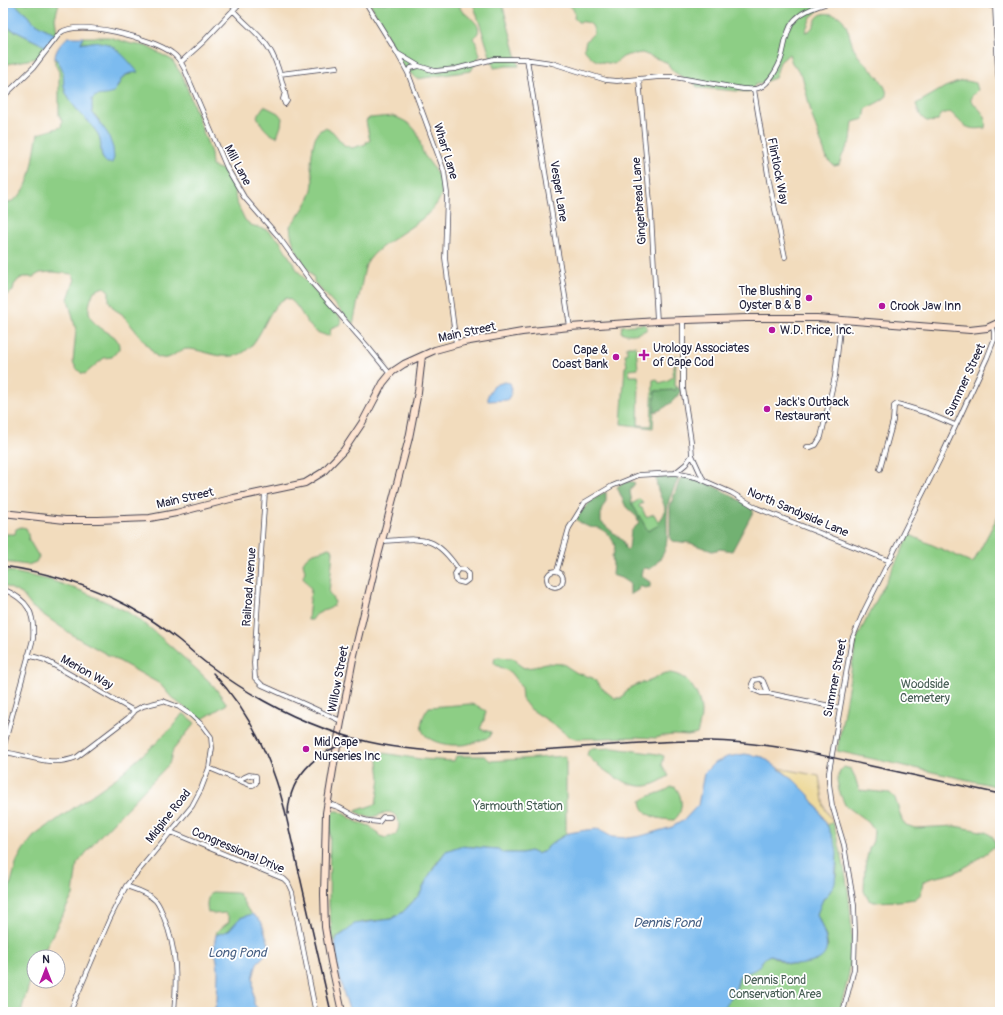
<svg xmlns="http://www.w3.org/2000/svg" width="1003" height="1015" font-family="Pangolin,sans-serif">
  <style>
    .green { fill: #8dce85; stroke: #587860 }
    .forest { fill: #72b172; stroke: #4a6a56 }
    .sand { fill: #eeda9e; stroke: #887e6c }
    .water { fill: #7bbbef; stroke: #4e6e95 }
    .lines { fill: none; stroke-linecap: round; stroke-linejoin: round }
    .street-casing { stroke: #413e4e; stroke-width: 5.5 }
    .secondary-casing { stroke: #413e4e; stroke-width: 8 }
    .street { stroke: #fff; stroke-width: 4 }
    .secondary { stroke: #fde4d1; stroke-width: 6 }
    .rail { stroke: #22223b; stroke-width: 1.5 }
    .poi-dot { fill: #b5179e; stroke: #fff; stroke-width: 1.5 }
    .labels { text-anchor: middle; stroke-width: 3.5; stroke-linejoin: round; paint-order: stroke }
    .street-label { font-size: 12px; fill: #22223b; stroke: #fff }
    .poi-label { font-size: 12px; fill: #22223b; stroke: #fff; text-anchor: start }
    .park-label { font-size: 12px; fill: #475e55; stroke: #fff }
    .water-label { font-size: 13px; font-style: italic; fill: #465f83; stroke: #fff }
  </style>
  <rect width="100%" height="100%" fill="#fff"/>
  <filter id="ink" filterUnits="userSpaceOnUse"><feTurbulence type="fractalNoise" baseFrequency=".025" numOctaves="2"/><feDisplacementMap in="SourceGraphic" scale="8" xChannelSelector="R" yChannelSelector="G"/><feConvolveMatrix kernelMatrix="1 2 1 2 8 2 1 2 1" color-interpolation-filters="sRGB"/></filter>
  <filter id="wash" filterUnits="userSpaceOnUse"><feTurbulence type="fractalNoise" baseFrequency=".012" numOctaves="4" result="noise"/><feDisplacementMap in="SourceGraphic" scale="16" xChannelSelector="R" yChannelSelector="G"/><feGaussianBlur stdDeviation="0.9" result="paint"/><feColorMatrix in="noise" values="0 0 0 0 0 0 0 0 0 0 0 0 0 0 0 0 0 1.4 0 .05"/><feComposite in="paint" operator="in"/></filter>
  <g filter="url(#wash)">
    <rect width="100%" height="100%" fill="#f2dcbd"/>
    <path class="green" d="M 14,3 L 59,3 L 55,18 L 57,34 L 56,35 L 35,23 Z
      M 370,3 L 459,3 L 461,10 C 466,15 488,27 474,37 L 480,55 L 471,71 L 417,79 L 403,67 Z
      M 473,3 L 502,3 L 519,66 L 507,66 L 494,68 Z
      M 567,3 L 827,3 L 811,17 L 805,32 C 819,30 810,10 832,14 C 850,16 848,42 857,54 C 865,66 886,79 887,96 C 881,102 873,104 866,109 L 864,119 L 853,122 L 851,140 L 842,156 L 839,165 L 834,166 L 827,159 L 812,116 L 802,75 L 792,63 L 789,54 L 780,62 L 775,78 L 755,85 L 750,92 L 700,88 L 696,86 L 695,82 L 689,81 L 674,72 L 666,62 L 642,53 L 628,55 L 623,57 L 614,64 C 598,61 594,63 584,49 L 586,41 L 594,33 C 594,23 587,21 578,22 L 574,18 C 576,10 572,8 567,3 Z
      M 3,25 L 47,47 L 37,58 L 8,64 L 3,67 Z
      M 83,37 L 109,37 L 132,44 L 146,46 L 172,60 L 183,77 L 211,153 L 212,166 L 223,170 L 234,185 L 236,201 L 245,220 L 251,225 L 267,230 L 279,240 L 298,271 L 324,301 L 340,317 L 341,324 L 331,328 L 330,335 L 327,336 C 323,334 318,333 315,331 C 304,322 299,303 287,298 C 264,305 263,352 233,356 C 218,358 205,351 190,349 C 174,348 173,364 156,356 L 122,314 L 114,309 L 109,301 L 109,291 L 104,287 L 94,291 C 85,312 87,320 107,332 C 110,334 115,336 117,340 C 119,342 119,346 119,349 L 112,357 L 104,358 L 85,374 L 81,373 L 76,368 L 73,362 L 76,330 L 68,299 L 75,279 L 72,274 L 53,272 L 40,273 L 33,277 L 23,277 L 18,280 L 14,285 L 13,291 L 3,297 L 3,203 C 7,204 8,203 12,201 C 33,191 33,154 38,134 L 61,127 L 62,121 L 59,115 L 59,72 L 55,64 L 55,58 C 69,74 60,77 66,93 C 73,109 89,120 98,134 C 102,141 100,149 102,156 C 102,158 105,161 107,163 L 99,120 L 92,112 L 92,99 L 95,96 L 118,87 C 121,79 123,75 132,74 L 92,42 L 87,43 L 81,43 Z
      M 961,81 L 967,81 L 976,83 L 978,90 L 971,97 L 971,101 C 979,109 988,115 985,128 C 964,131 964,124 950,112 L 942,114 L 937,121 C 923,124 920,116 916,104 L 945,87 Z
      M 264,106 L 278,113 L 282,118 L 281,126 L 277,137 C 267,134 261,125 257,116 Z
      M 393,116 C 404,120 415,125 419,138 C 421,144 421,149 424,155 C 429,162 442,178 442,186 C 445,219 378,238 366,265 C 364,270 363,277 362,282 C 359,296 356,310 353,324 L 314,282 L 314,278 C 303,262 291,247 290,226 C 300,214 312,199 313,183 C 313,178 312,172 311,167 C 311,159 313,136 319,131 C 321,130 323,129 325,128 L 332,131 L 344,145 L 352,148 L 366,144 L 366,142 L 370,141 L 366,121 L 369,118 Z
      M 644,324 L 647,326 L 646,330 C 639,334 629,336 621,332 L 622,326 Z
      M 627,346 L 636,346 L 638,369 L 629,370 L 630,376 L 638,376 L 639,380 L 638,425 L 651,426 L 653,380 L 657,379 L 659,383 C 665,382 669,380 674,376 L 672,373 L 675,365 L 673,357 L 676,355 L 675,387 L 676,390 L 655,391 L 653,428 L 621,424 L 625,367 L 627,366 L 625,354 L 627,354 Z
      M 640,499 L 643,504 L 640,504 L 639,507 L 642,508 L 646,517 L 654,514 L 660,525 L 648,531 L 632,504 Z
      M 1000,512 L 1000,787 L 837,751 L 857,638 L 910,535 L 973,563 Z
      M 21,527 L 26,528 L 27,530 L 29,540 L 39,557 L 36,562 L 28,565 L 3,562 L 3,534 L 15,534 L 16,529 Z
      M 328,548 L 332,549 L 333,552 L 329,593 L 335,602 C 333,610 325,609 319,613 C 316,614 314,617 312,620 L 308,620 L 311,589 L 303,577 L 305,571 L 303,563 C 310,550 318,554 328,548 Z
      M 3,570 L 50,580 L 82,591 L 126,611 L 150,628 L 193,666 L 213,685 L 227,704 L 201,720 L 172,698 L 160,684 L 74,636 L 32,607 L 22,594 L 3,585 Z
      M 497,657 L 512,658 L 516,660 L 518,664 L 524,668 L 534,667 L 545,663 L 563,664 L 577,673 L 593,678 L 603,689 L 614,698 L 622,698 C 629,684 639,685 652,680 C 657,678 661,674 666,673 C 687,672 701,694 701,713 C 701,720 699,727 697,734 L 688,736 L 674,735 L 663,736 L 656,738 L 636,737 L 575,739 L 568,736 L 556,726 L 529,708 L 522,699 L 521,687 L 517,681 L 510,672 L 496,665 L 494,662 L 495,658 Z
      M 470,704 L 476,705 L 486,711 L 484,720 L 480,729 L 491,732 L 490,737 C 480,740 470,745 460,745 C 446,746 417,741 422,721 C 423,716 426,711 429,707 Z
      M 183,713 L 195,723 L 173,750 L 169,764 L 99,837 L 77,864 L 73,895 L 41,957 L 34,957 C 34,974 25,995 21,1012 L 3,1012 L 3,911 L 17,861 L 23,850 L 34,836 L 116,778 L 155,744 L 173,726 Z
      M 613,748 L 658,754 L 664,756 L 662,765 L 669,776 C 662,780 654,785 646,786 C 627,788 600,769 587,755 L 589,749 Z
      M 377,752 L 420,759 L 454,761 L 456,756 L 484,756 L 491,761 L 566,756 L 566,834 L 555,841 L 542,852 L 537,854 L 530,851 L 522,853 L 503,853 L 498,849 L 460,846 L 446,851 L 435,865 L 420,894 L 403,912 L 391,919 L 363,922 L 351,928 L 347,931 L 337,937 L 335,941 L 333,941 L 329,906 L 330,824 L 332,813 L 334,811 L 339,811 L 357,822 L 370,826 L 380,836 L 386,838 L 395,835 C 398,831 400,826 398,820 C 391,804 379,818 370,817 C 365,817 360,814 355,811 L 376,804 L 380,778 Z
      M 844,767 L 851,769 L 855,777 L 859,790 L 890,793 L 895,798 L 902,820 L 906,825 L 915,828 L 955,826 L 986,832 L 993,837 L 996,845 C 985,855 966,868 953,873 C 943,877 932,876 923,882 L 921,894 L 915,899 L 899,901 L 874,902 L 868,899 L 864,891 L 865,866 L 869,849 L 873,841 L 874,830 L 868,822 L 845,805 L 839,791 L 837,780 L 840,771 Z
      M 671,787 L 675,787 C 683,796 684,812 674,820 C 660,819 643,818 641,801 C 649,794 662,794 671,787 Z
      M 833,822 C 846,868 855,917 850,964 C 849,980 843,996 839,1012 L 715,1012 C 723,1009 732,996 736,988 C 738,985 738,980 739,976 C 745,971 754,971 759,966 C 764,960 762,958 770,955 L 785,963 L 792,965 L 800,964 L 812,962 L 828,946 L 826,937 L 817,914 C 818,909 820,904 823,900 C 825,896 829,894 831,890 C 842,870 836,845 827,825 Z
      M 212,892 L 237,893 L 239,894 L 248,910 L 252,914 L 240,918 L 228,931 L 216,935 L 217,931 L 229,922 L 229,917 L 225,913 L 214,914 L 208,912 C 206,906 207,896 212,892 Z"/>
    <path class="forest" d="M 676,386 L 681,390 C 677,399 664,410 654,412 L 655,391 L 676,390 Z
      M 675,475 L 677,476 L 678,479 C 675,487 669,497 668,505 C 664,532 675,549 650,569 L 645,568 L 642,570 L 641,576 L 650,582 L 650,587 L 645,588 L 639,586 L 638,590 L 630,595 L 630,584 L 621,578 L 612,575 L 613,564 L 612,556 C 620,545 609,533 599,528 C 596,527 593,528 590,527 C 585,526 579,522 576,519 C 583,508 593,497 606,492 L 606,501 L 601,511 L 601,522 L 623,541 L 625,548 L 627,550 L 629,548 L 631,531 L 639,523 L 637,517 L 626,507 L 617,487 C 622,483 629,479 635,483 L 630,491 L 632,504 L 648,531 L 659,525 L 658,522 C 671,510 662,503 658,490 C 657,487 656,482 656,478 Z
      M 681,477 C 702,476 735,498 753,508 L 753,512 L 732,551 L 720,549 L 712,551 L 690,543 L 672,541 L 670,539 L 670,506 Z"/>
    <path class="sand" d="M 779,768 L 819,776 L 824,807 L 833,822 L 827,825 C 816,801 799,784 779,768 Z"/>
    <path class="water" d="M 3,3 L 14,3 L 35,23 L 56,35 L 47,47 L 3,25 Z
      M 68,37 L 83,37 L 81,43 C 88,44 94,40 100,42 C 116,44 128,61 138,72 C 134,73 129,73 126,75 C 119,79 119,88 112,93 C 106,97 97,93 92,99 L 92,112 L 108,134 L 113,148 L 114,158 L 112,163 L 107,163 C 105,161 102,158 102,156 C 100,149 102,141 98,134 C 89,120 73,109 66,93 C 60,77 69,74 55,58 C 55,50 62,42 68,37 Z
      M 505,382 L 510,383 C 513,390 511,395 507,400 L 488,401 L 488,395 L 494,385 Z
      M 745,754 L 763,757 L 794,780 L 808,794 L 819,810 L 829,829 L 836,847 L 837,854 L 835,883 L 829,893 L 823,899 L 817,914 C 823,932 839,957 809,963 C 803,964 796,966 790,964 C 783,963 778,957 770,955 C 760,959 762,966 754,970 C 749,973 744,972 739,976 C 737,990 729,1006 715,1012 L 352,1012 C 346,1008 338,972 337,963 C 336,956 336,948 335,941 C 340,934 348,932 354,924 L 391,919 L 403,912 L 420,894 L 428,877 L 443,855 L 446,851 L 460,846 L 498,849 L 503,853 L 522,853 L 530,851 L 537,854 L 542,852 L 555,841 L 569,833 L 586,830 L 598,829 L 612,837 L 628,838 L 641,836 L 672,827 L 684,820 L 698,805 L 704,773 L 713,764 L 727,757 Z
      M 252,914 L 261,921 L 270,947 L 270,950 L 257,963 L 253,978 L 254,1004 L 260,1012 L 214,1012 C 214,1007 217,1005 217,1000 C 217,991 218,981 218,972 C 218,957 212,950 216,935 L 228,931 L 240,918 Z"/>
  </g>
  <g filter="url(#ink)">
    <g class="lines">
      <defs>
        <path id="street" d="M 274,3 L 286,4
          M 366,3 L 397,53 L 408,73 L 444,171 L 447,193 L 445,258 L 456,344
          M 974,3 L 1000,7
          M 995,6 L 998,73 L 1000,90
          M 233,10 C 243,22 257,32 266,44 C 278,60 282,82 287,101 L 285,104 L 283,99 L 285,92
          M 397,53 L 419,66 L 435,71 L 455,69 L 494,59 L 524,59 L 552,63 L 606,80 L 617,81 L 659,77 L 674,77 L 743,89 C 748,89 754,90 759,88 C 769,84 779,67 782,56 C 785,45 786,31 793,22 C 801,11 816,7 828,3
          M 527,59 L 570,327
          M 181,62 L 203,42 L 240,3
          M 408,73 L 411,68 L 419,66
          M 280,74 L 337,67
          M 639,79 L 651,213 L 657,321
          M 754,89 L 769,181 L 785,257
          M 3,97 L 33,68 L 60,33 C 79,18 154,39 172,53 C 178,57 181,62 184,68 L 227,168 L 244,197 L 278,236 L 312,283 L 368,347 L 390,374
          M 683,320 L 683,388 L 691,441 L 692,455 L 702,477 L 705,481 L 732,493 L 757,508 L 890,561
          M 807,447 L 811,447 L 816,445 L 821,437 L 835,376 L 841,320
          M 880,469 L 893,421 L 894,406 L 897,404 L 901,405 L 927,413 L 955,425
          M 675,473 L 686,464 L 692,455
          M 265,492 L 254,663 L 255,678 L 262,685 L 313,708 L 341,721
          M 382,541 C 421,539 434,533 458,569 L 455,574 L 456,581 L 464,583 L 468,580 L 468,574 L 465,570 L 458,569
          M547 579a8 8 0 1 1 16 0a8 8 0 1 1-16 0Z
          M 557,571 L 569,528 L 585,502 L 612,486 L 639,475 L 675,473 L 695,477 L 703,480
          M 3,589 C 28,600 35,612 33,639 L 3,749
          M 28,655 L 45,660 L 134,711
          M 768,693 L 761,693 L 754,690 L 752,684 L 754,680 L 760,679 L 763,681 L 768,693 L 840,708
          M 3,752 C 29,755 51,768 77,757 L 128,718 L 134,712 L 134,711 L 143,706 L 163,701 L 179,707 L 191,715 L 202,725 L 211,737 L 212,748 L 209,768 L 201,789 L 192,806 L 126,886 L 110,918 L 70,1012
          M 209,768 L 250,785 L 253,785 L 256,783 L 256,776 L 249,775 L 238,780
          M 328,804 C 332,805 336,806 340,808 C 356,816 359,821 379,822 L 383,817 L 390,817
          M 171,832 L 284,879 L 288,883 L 292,892 L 315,1009
          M 126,886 C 135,889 149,893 156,901 C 160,906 162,912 164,918 C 177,949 177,979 174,1012
          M 843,1012 L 854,969 L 855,932 L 854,905 L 844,845 L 832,805 L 829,783 L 829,772 L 852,639 L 864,611 L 943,453 L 987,358 L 994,340 L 994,333 L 993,327"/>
        <path id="secondary" d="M 3,513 L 65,520 L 98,520 L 150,518 L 176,513 L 234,498 L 305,483 L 323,472 L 344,450 L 362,423 L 383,383 L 392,372 L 404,364 L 435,350 L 464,342 L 522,332 L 570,327 L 657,321 L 746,318 L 817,318 L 970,330 L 987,328 L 1000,322
          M 342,1012 L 331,962 L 325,927 L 324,894 L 326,813 L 339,733 L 353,659 L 374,571 L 409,438 L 418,392 L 422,356"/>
      </defs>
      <use href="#street" class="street-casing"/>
      <use href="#secondary" class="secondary-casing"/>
      <use href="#street" class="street"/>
      <use href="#secondary" class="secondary"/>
      <path class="rail" d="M 3,566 C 46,572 89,585 128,606 C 146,616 164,628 180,641 C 191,650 201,660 213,668 C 259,702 313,729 369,742 C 481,767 596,739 710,741 C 765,742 818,754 871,766 C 914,775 957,785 1000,794
        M 213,673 C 249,711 271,757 284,807 L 331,1012
        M 288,814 C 289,774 323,743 362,742"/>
    </g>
  </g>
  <g class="poi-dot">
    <circle cx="809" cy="298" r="4"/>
    <circle cx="882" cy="306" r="4"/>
    <circle cx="772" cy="330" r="4"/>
    <path d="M642 349h4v4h4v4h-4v4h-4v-4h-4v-4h4z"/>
    <circle cx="616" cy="357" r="4"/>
    <circle cx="767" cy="409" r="4"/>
    <circle cx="306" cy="749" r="4"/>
  </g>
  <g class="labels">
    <g class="street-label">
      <text transform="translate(446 151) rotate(73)" y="4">Wharf Lane</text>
      <text transform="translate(238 165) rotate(62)" y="4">Mill Lane</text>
      <text transform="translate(778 171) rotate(79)" y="4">Flintlock Way</text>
      <text transform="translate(559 191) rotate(81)" y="4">Vesper Lane</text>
      <text transform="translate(639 201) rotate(-94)" y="4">Gingerbread Lane</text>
      <text transform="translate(467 332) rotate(-12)" y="4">Main Street</text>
      <text transform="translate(965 380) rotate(-65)" y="4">Summer Street</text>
      <text transform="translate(185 498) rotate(-13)" y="4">Main Street</text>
      <text transform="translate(798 512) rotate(23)" y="4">North Sandyside Lane</text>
      <text transform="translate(249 587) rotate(-86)" y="4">Railroad Avenue</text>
      <text transform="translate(87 672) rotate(29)" y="4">Merion Way</text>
      <text transform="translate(835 678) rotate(-79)" y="4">Summer Street</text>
      <text transform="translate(338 679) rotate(-79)" y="4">Willow Street</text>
      <text transform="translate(168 816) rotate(-52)" y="4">Midpine Road</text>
      <text transform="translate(238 850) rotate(23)" y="4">Congressional Drive</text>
    </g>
    <g class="poi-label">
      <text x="801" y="295" text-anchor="end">The Blushing<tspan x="801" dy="14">Oyster B &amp; B</tspan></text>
      <text x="890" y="310">Crook Jaw Inn</text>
      <text x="780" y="334">W.D. Price, Inc.</text>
      <text x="653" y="352">Urology Associates<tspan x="653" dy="14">of Cape Cod</tspan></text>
      <text x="608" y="354" text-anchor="end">Cape &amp;<tspan x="608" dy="14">Coast Bank</tspan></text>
      <text x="775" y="406">Jack's Outback<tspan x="775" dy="14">Restaurant</tspan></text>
      <text x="314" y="746">Mid Cape<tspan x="314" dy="14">Nurseries Inc</tspan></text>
    </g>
    <g class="park-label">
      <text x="925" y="688">Woodside<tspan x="925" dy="14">Cemetery</tspan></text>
      <text x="518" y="810">Yarmouth Station</text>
      <text x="775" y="984">Dennis Pond<tspan x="775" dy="14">Conservation Area</tspan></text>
    </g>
    <g class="water-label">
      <text x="667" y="927">Dennis Pond</text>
      <text x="237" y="957">Long Pond</text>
    </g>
  </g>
  <rect width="1003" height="1015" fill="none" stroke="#fff" stroke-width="16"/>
  <g transform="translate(46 969)"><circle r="19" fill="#ffffff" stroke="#a7a7b1"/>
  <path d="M0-3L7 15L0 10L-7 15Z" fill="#b5179e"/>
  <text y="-6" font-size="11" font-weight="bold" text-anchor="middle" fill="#22223b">N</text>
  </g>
</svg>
